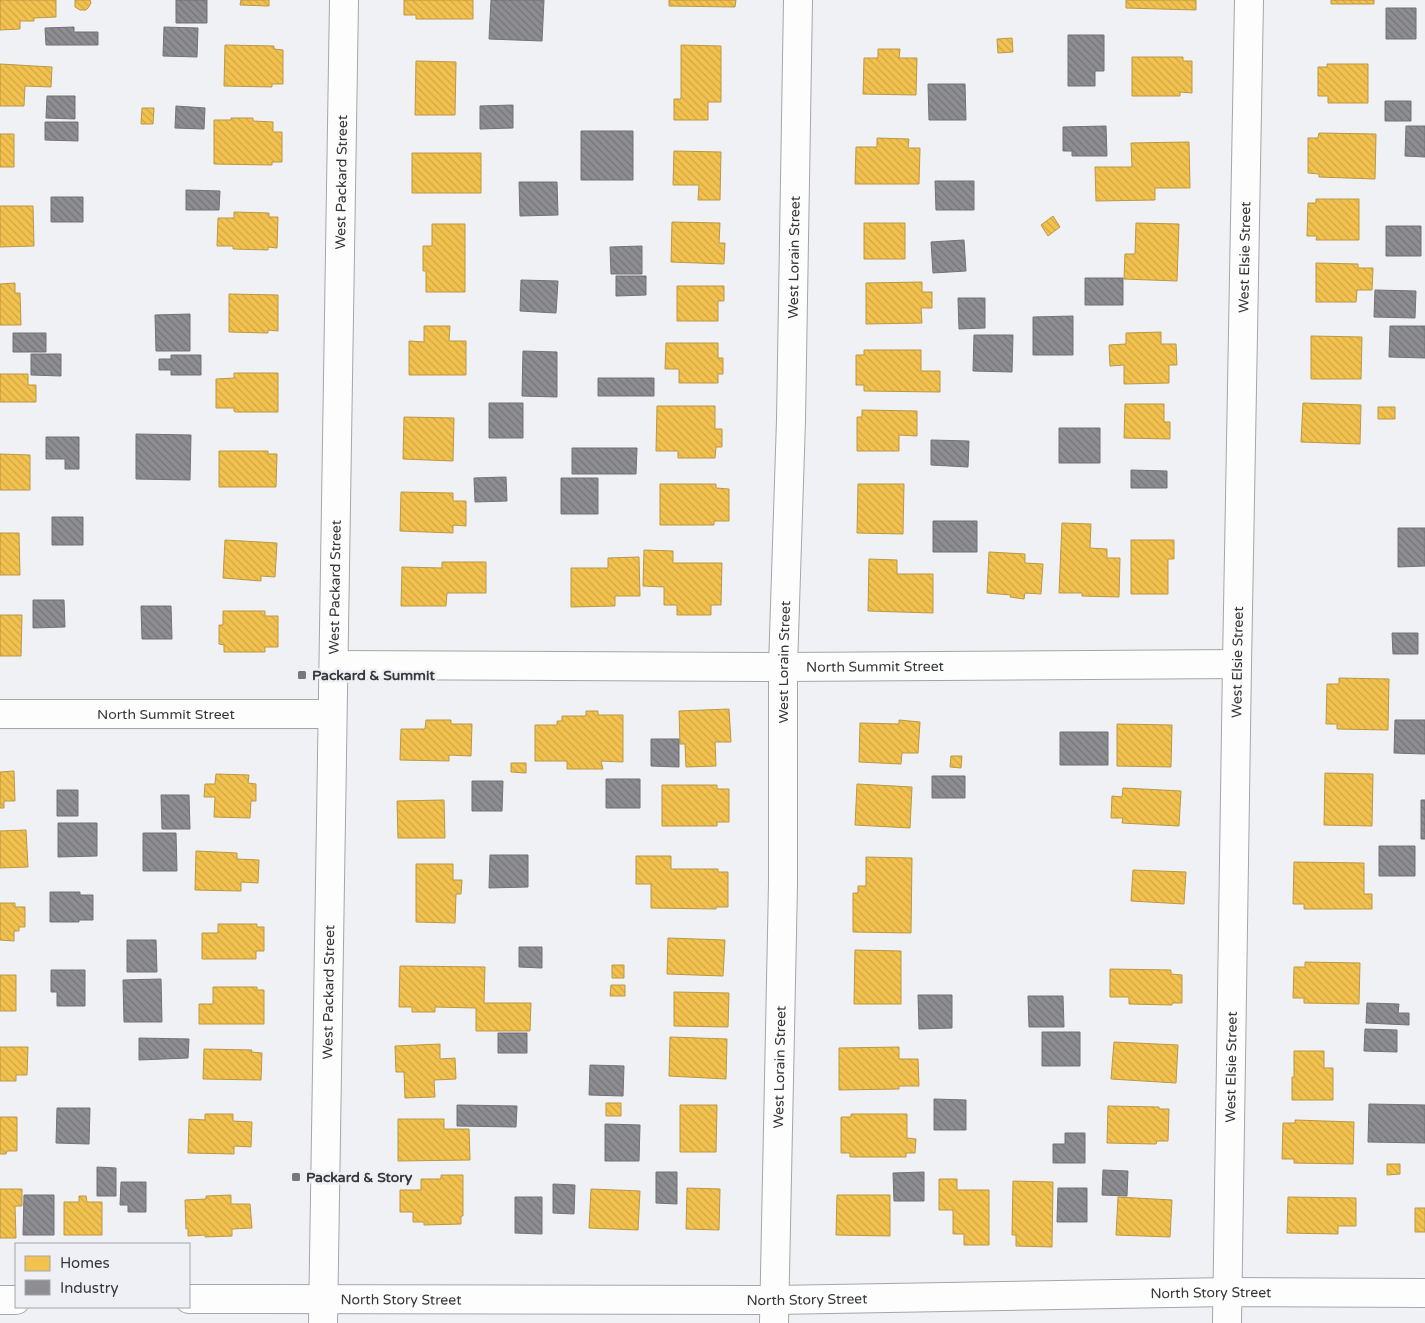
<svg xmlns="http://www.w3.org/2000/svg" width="1425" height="1323" font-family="'Varela Round',sans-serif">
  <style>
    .homes { fill: url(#homes-back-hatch); stroke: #ba9848 }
    .industry { fill: url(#industry-back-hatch); stroke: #737377 }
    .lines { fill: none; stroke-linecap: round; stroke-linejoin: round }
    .minor-casing { stroke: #a6a6a8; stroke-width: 30 }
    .minor { stroke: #fdfdfd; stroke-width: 28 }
    .poi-dot { fill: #77787a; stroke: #eff0f5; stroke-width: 2 }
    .labels { text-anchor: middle; stroke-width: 5; stroke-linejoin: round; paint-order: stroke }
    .street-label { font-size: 14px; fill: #363739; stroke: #eff0f5 }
    .poi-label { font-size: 14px; font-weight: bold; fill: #363739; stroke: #eff0f5; text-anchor: start }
  </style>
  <defs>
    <pattern id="homes-back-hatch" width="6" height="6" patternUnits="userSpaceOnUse" patternTransform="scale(1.25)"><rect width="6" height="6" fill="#f2c14e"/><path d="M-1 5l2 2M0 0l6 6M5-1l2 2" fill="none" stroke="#d0a645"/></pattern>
    <pattern id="industry-back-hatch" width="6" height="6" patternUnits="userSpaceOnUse" patternTransform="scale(1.25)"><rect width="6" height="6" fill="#8d8d92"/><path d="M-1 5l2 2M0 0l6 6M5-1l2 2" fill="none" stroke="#747478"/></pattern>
  </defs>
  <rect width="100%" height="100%" fill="#f0f1f4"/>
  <path class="homes" d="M 0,0 L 56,0 L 56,17 L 34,18 L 34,21 L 20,21 L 20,29 L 0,30 Z
    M 75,0 L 90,0 L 91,3 L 88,8 L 86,10 L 80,10 L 75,7 Z
    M 241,0 L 269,0 L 269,6 L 240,5 Z
    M 404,0 L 473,0 L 473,19 L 416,19 L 416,15 L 404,15 Z
    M 669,0 L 736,0 L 735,7 L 669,6 Z
    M 1126,0 L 1196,0 L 1196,10 L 1126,8 Z
    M 1331,0 L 1374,0 L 1374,4 L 1331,4 Z
    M 1012,38 L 1013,52 L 998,53 L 997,39 Z
    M 225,45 L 274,46 L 274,49 L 283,50 L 283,84 L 272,84 L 272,87 L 224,86 Z
    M 681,45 L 721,46 L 721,102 L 708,102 L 708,120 L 674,120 L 674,99 L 681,99 Z
    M 878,49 L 900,49 L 899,58 L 917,58 L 916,95 L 863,94 L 864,58 L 878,58 Z
    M 1132,57 L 1183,57 L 1183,61 L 1192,61 L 1192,93 L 1180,92 L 1180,96 L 1132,96 Z
    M 416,61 L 456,62 L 455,115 L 415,115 Z
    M 0,64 L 52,67 L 51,87 L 25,86 L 24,106 L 0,106 Z
    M 1327,64 L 1368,64 L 1368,103 L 1328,103 L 1328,96 L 1318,96 L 1318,67 L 1327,67 Z
    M 142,108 L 154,108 L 153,124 L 141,124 Z
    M 231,118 L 253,118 L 253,121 L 273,122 L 273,132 L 282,132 L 282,162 L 272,162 L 272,165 L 214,164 L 214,120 L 231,120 Z
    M 1319,133 L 1376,134 L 1375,179 L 1319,177 L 1319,174 L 1308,173 L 1308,138 L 1318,138 Z
    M 0,134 L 14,134 L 14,167 L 0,167 Z
    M 877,138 L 909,139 L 908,148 L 920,148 L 919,184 L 855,184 L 856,147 L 877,147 Z
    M 1189,142 L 1190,188 L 1155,188 L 1155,200 L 1096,201 L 1095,167 L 1132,167 L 1131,143 Z
    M 674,151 L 721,152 L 720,200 L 698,200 L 699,185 L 673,185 Z
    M 412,153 L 481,153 L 481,193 L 412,193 Z
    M 1316,199 L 1359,199 L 1359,240 L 1316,240 L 1317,236 L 1307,236 L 1308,203 L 1316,203 Z
    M 0,206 L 33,206 L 34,246 L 0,247 Z
    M 234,212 L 269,213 L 269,217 L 278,217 L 277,248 L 268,247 L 268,250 L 233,249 L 233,246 L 217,246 L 218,218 L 234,218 Z
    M 1053,216 L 1060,227 L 1048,236 L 1041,225 Z
    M 672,222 L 720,223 L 719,243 L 725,243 L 724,264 L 671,262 Z
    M 864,223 L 905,223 L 905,259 L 864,259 Z
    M 1136,223 L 1179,224 L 1177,281 L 1124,279 L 1125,254 L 1135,254 Z
    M 432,224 L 465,224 L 465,292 L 426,292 L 426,271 L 423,271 L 423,246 L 432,246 Z
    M 1316,263 L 1358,264 L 1358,268 L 1373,268 L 1372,290 L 1357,290 L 1356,302 L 1316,302 Z
    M 922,282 L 922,292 L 932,292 L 932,308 L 921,308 L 922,323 L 866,324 L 866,283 Z
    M 15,283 L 15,293 L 20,293 L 21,325 L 0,325 L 0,284 Z
    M 677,286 L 724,286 L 724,301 L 718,301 L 718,321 L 677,321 Z
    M 229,294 L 278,295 L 278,331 L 268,330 L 268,333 L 229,332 Z
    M 424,326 L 450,326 L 449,341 L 466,341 L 466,375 L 409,375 L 409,341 L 424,342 Z
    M 1161,332 L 1161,344 L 1176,344 L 1177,365 L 1169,365 L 1169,383 L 1124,384 L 1124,365 L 1110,366 L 1109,345 L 1126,344 L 1126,333 Z
    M 1311,336 L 1362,337 L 1361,379 L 1311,379 Z
    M 666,343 L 718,343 L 718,358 L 723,358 L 723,374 L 718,374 L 718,383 L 679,383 L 679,369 L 665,369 Z
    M 864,350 L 921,350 L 921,371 L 940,371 L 940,392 L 864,391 L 864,385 L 856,385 L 856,355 L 864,355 Z
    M 234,373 L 278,373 L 278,412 L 235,412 L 234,411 L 234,408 L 216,408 L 216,379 L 234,378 Z
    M 0,374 L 28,374 L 28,385 L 36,385 L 36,402 L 0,402 Z
    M 1303,403 L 1361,405 L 1360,444 L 1301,442 Z
    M 1125,404 L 1164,404 L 1164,422 L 1170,422 L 1170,439 L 1124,438 Z
    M 657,406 L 715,406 L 715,429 L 722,429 L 722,447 L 716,447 L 715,458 L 678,458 L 678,451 L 656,451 Z
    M 1378,407 L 1395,407 L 1395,419 L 1378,419 Z
    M 862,410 L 917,411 L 917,436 L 899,435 L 899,451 L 857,451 L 857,417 L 862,417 Z
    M 404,417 L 454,418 L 453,461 L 403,459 Z
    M 219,451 L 268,451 L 268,454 L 277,454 L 276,487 L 219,487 Z
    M 0,454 L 30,455 L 30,490 L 0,490 Z
    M 660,484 L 716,484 L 716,488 L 729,489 L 729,521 L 714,521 L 714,525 L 660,525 Z
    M 858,484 L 904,484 L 903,534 L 857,533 Z
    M 401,492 L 453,493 L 453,501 L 466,501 L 466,526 L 453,525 L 453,533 L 400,531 Z
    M 1062,523 L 1091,524 L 1090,548 L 1107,549 L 1107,558 L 1120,558 L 1119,597 L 1082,596 L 1082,593 L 1059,593 Z
    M 0,533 L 19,533 L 20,575 L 0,575 Z
    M 225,540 L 277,543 L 275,577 L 261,576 L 261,581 L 223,578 Z
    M 1131,540 L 1174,540 L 1174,559 L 1168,559 L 1168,594 L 1131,594 Z
    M 644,550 L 673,551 L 673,563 L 722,563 L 721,605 L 711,605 L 711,615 L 677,615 L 677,605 L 664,605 L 664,587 L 643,586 Z
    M 989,552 L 1025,554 L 1025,563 L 1043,564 L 1041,594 L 1025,593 L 1024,599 L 1010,597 L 1011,595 L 987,593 Z
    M 639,557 L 640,596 L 615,596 L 615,606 L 571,607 L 571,568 L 608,568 L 608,558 Z
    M 869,559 L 897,560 L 897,574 L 933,574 L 933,613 L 868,611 Z
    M 442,562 L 486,562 L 486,593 L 447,593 L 446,606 L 401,606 L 402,567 L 442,568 Z
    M 223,611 L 265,611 L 265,616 L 278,616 L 278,647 L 265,647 L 265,652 L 224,652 L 224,645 L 219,644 L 219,625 L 223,625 Z
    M 0,615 L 22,615 L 21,656 L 0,656 Z
    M 1339,678 L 1389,679 L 1388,730 L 1337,729 L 1337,724 L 1326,724 L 1327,684 L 1339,684 Z
    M 729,709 L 731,742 L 715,742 L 716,766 L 686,767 L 685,744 L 680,744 L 679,711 Z
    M 586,711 L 598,711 L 598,715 L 623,715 L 623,762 L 601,761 L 603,769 L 567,769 L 567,761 L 535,761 L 535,725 L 557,725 L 557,721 L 562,721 L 562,716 L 586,716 Z
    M 426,720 L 451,720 L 451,724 L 472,724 L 471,756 L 449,755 L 449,761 L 400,760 L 401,729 L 425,729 Z
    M 899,720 L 920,722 L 918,753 L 902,753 L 901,764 L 859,762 L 860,723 L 899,724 Z
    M 1117,724 L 1172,725 L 1171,767 L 1117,766 Z
    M 951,756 L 962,756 L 961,768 L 950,767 Z
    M 511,763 L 526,763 L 526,773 L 511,772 Z
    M 14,771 L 15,801 L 4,801 L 4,808 L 0,808 L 0,772 Z
    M 1325,773 L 1373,774 L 1372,826 L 1324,825 Z
    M 216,774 L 249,775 L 248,783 L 256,784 L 256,801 L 251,801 L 250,818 L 214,817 L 215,797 L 204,797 L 205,784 L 215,784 Z
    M 857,784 L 912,787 L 910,828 L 855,825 Z
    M 662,785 L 717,785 L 717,789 L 729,789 L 729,822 L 717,822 L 717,826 L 662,826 Z
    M 1123,788 L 1181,791 L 1179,826 L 1122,823 L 1123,818 L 1111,818 L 1112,796 L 1122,797 Z
    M 444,800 L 445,838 L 398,838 L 397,801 Z
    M 26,830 L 28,867 L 0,868 L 0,831 Z
    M 196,851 L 237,853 L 237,859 L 259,860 L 258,883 L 241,882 L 241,891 L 195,890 Z
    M 636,856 L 671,856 L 671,869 L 718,869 L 718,872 L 728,872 L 728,907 L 716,907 L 716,909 L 651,908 L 651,884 L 636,884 Z
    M 866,857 L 912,858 L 911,933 L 853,932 L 853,893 L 858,893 L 858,886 L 866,886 Z
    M 1294,862 L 1364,863 L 1364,894 L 1372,894 L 1372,909 L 1304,909 L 1304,904 L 1293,904 Z
    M 416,864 L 453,864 L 453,880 L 462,880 L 461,894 L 456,894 L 455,923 L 416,922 Z
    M 1133,870 L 1186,872 L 1184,904 L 1131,901 Z
    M 0,903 L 15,903 L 15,907 L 25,907 L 25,927 L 19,927 L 19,931 L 14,931 L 14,941 L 0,940 Z
    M 218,924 L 257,924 L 257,927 L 264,927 L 264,951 L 256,951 L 256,959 L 202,959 L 202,933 L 218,933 Z
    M 668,938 L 725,940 L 723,976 L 667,974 Z
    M 855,950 L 901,951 L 901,1004 L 854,1004 Z
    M 1305,962 L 1360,963 L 1359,1004 L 1304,1003 L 1304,998 L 1293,998 L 1294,967 L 1305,967 Z
    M 612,965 L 624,965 L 624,978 L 612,978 Z
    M 400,966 L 485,967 L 484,1003 L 531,1003 L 530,1031 L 476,1031 L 476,1008 L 435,1007 L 435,1012 L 412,1012 L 412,1007 L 399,1007 Z
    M 1110,969 L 1171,970 L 1171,974 L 1182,975 L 1182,1003 L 1172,1003 L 1172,1005 L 1129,1004 L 1129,997 L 1110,997 Z
    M 0,975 L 16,975 L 16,1011 L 0,1011 Z
    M 611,985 L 625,985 L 625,996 L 610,996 Z
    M 213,987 L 257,987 L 257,990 L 264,990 L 264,1024 L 199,1024 L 199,1004 L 213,1004 Z
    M 674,992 L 729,993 L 728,1027 L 674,1026 Z
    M 670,1037 L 727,1039 L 726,1079 L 669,1076 Z
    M 1114,1042 L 1178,1045 L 1176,1083 L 1111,1079 Z
    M 440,1044 L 440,1059 L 455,1058 L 456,1079 L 434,1080 L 435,1097 L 405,1098 L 404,1072 L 396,1072 L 395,1046 Z
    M 0,1047 L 28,1047 L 27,1075 L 16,1075 L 16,1081 L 0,1081 Z
    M 899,1047 L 899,1059 L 918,1059 L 919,1086 L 899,1086 L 899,1089 L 839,1090 L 839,1048 Z
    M 204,1049 L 252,1050 L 251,1052 L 262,1053 L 261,1080 L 203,1079 Z
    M 1294,1051 L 1324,1051 L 1324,1068 L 1333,1068 L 1333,1100 L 1292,1100 L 1292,1077 L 1294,1077 Z
    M 606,1103 L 621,1103 L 621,1116 L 606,1116 Z
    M 680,1105 L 717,1105 L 716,1152 L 680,1152 Z
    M 1108,1106 L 1159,1107 L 1159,1109 L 1169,1109 L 1168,1141 L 1157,1141 L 1156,1144 L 1107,1143 Z
    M 205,1114 L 233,1114 L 233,1121 L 252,1122 L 251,1147 L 234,1146 L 234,1154 L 188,1153 L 189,1119 L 205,1120 Z
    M 851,1114 L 907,1114 L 907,1138 L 916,1139 L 915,1153 L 906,1153 L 906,1157 L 850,1157 L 850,1153 L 841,1153 L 841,1117 L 851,1117 Z
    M 0,1117 L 17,1117 L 17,1151 L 7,1151 L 6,1154 L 0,1154 Z
    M 398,1119 L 444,1119 L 444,1129 L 469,1129 L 470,1160 L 398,1161 Z
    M 1295,1120 L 1354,1122 L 1353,1164 L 1294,1163 L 1294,1159 L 1282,1159 L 1283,1123 L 1295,1123 Z
    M 1387,1164 L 1400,1164 L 1400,1174 L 1387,1175 Z
    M 441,1175 L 463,1175 L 463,1216 L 461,1216 L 461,1224 L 424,1225 L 424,1222 L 413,1222 L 413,1212 L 400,1212 L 400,1190 L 421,1190 L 421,1179 L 441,1179 Z
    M 939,1179 L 957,1179 L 957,1190 L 989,1190 L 989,1245 L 964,1245 L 964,1234 L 953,1234 L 953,1210 L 939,1210 Z
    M 1013,1181 L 1053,1182 L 1052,1247 L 1016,1246 L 1016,1235 L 1012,1235 Z
    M 687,1188 L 720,1189 L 719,1230 L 686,1229 Z
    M 0,1189 L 22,1189 L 22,1206 L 15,1206 L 16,1238 L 0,1238 Z
    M 591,1189 L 640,1191 L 638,1230 L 589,1228 Z
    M 231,1195 L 231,1204 L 250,1204 L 252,1228 L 232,1229 L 232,1236 L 205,1237 L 205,1235 L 188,1236 L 188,1228 L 186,1229 L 185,1200 L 206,1199 L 206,1196 Z
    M 837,1195 L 890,1195 L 890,1236 L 836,1235 Z
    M 79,1196 L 86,1196 L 87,1202 L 102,1202 L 102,1235 L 64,1235 L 64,1202 L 79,1202 Z
    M 1118,1197 L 1172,1200 L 1170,1237 L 1116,1235 Z
    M 1288,1197 L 1356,1198 L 1356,1226 L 1338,1226 L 1338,1234 L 1287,1233 Z
    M 1415,1208 L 1425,1208 L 1425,1232 L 1415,1232 Z"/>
  <path class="industry" d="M 176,0 L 207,0 L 207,23 L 176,23 Z
    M 491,0 L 544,0 L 542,41 L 489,39 Z
    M 1386,8 L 1416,8 L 1416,39 L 1386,39 Z
    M 74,27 L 74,32 L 98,32 L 98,45 L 46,45 L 45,28 Z
    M 164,27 L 198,28 L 197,57 L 163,56 Z
    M 1068,35 L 1104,35 L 1104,71 L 1095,71 L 1095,86 L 1068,86 Z
    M 928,84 L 965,84 L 966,120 L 929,120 Z
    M 47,96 L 75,96 L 75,119 L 46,118 Z
    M 1385,101 L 1411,101 L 1411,121 L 1385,121 Z
    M 513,105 L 513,128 L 480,129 L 480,106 Z
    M 176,106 L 205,108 L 204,129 L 175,128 Z
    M 45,122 L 78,122 L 78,141 L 45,140 Z
    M 1106,126 L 1107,156 L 1072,156 L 1072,151 L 1063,151 L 1063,127 Z
    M 1406,126 L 1425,126 L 1425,157 L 1405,156 Z
    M 581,131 L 633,131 L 633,180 L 581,180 Z
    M 935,181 L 974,181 L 974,210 L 936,210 Z
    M 519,182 L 557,182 L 558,215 L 520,216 Z
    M 186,190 L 220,191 L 219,210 L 186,210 Z
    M 51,197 L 83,197 L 83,222 L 51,222 Z
    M 1386,226 L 1421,226 L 1421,256 L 1386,256 Z
    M 964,240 L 966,271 L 933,273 L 931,242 Z
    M 642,246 L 642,274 L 611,274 L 610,247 Z
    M 616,276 L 646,276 L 646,295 L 616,296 Z
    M 1085,278 L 1123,278 L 1123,305 L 1085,305 Z
    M 521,280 L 558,281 L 556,313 L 520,311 Z
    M 1375,290 L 1416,291 L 1415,318 L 1374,317 Z
    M 958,298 L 985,298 L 985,328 L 959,329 Z
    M 190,314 L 190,351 L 156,351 L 155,315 Z
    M 1073,316 L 1073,355 L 1033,355 L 1033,317 Z
    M 1390,326 L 1425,326 L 1425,358 L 1389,357 Z
    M 13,333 L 46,333 L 46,352 L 13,352 Z
    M 974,335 L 1013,335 L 1012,372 L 973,371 Z
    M 523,351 L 557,352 L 557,397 L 522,396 Z
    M 31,354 L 61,354 L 61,376 L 31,375 Z
    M 171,355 L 201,355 L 201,375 L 171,375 L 171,370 L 159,370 L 159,359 L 171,359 Z
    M 598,378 L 654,378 L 654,396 L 598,396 Z
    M 489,403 L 523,403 L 523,438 L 489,438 Z
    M 1059,428 L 1100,428 L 1100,463 L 1059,463 Z
    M 136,434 L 191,435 L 190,480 L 136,479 Z
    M 46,437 L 79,437 L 79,469 L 65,469 L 65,459 L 46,459 Z
    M 931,440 L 969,441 L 968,467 L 931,465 Z
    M 572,448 L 637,448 L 636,474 L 572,474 Z
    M 1131,470 L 1167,471 L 1167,488 L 1131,488 Z
    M 506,477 L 507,501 L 475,502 L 474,478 Z
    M 561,478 L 598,478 L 598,514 L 561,514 Z
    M 52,517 L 83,517 L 83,545 L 52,545 Z
    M 933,521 L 977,521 L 977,552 L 933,552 Z
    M 1398,528 L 1425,528 L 1425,566 L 1398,567 Z
    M 33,600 L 64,600 L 65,627 L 33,628 Z
    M 141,606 L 171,606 L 172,639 L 142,639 Z
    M 1392,633 L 1418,633 L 1418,654 L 1393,654 Z
    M 1395,720 L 1425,720 L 1425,754 L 1394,753 Z
    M 1060,732 L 1108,732 L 1108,765 L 1060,765 Z
    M 651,739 L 679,739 L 679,767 L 651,766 Z
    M 932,776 L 965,776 L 965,798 L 932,798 Z
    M 606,779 L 640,779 L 640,808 L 606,808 Z
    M 472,781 L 503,781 L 502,811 L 472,811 Z
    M 57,790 L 78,790 L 78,816 L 57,816 Z
    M 161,795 L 189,795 L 190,829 L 162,829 Z
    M 1421,800 L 1425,800 L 1425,839 L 1421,839 Z
    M 58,823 L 97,823 L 97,856 L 58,857 Z
    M 143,833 L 176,833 L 177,871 L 143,871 Z
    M 1379,846 L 1415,846 L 1415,876 L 1379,876 Z
    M 490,855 L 528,855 L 528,887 L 489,888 Z
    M 50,892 L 80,892 L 80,895 L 93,895 L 93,920 L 79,920 L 79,922 L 50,922 Z
    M 127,940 L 156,940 L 157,972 L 127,972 Z
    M 519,947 L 542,947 L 542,968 L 519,967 Z
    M 51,970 L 85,970 L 85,1006 L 57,1006 L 57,992 L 51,992 Z
    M 161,979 L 162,1022 L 124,1022 L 123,980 Z
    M 918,995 L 952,995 L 952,1028 L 919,1029 Z
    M 1028,996 L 1063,996 L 1064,1027 L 1029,1027 Z
    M 1367,1003 L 1399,1004 L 1398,1013 L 1409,1013 L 1409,1025 L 1366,1023 Z
    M 1365,1029 L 1397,1030 L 1397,1052 L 1364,1051 Z
    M 1042,1032 L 1080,1032 L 1080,1066 L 1042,1066 Z
    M 498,1033 L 527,1033 L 527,1053 L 498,1053 Z
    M 139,1038 L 189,1039 L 188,1058 L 139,1060 Z
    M 590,1065 L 624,1066 L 623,1096 L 589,1095 Z
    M 934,1099 L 966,1100 L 966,1130 L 934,1130 Z
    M 1369,1104 L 1425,1105 L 1425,1143 L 1368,1142 Z
    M 457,1105 L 517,1106 L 516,1127 L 457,1126 Z
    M 57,1108 L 90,1108 L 89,1144 L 56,1143 Z
    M 605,1124 L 640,1125 L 639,1161 L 605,1161 Z
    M 1065,1133 L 1085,1133 L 1085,1163 L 1053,1163 L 1053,1144 L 1065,1144 Z
    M 97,1167 L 116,1168 L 116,1196 L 97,1196 Z
    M 1103,1170 L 1128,1171 L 1127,1196 L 1102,1195 Z
    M 656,1172 L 677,1172 L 677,1204 L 656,1203 Z
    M 924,1172 L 924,1201 L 894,1201 L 893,1173 Z
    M 121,1182 L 146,1182 L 146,1212 L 128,1212 L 128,1205 L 120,1205 Z
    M 553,1184 L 575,1185 L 574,1214 L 553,1213 Z
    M 1058,1188 L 1087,1188 L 1087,1222 L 1057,1222 Z
    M 24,1195 L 54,1195 L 54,1235 L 23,1235 Z
    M 515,1197 L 542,1197 L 542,1234 L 515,1233 Z"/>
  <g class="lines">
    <defs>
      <g id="minor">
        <path id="s1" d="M 334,665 L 783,667 L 1237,664"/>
        <path id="s2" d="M 0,714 L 332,714"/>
        <path id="s3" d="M 189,1299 L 774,1300 L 1228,1292 L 1425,1293"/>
        <path d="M 0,1300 L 16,1300"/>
        <path id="s4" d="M 323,1323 L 344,0"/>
        <path id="s5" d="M 774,1323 L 783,884 L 783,667 L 791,420 L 798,0"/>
        <path id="s6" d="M 1227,1323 L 1237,664 L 1249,0"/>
      </g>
    </defs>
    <use href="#minor" class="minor-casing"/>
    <use href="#minor" class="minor"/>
  </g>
  <g class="poi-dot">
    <rect x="297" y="670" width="10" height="10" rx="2.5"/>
    <rect x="291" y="1172" width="10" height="10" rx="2.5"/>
  </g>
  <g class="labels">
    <g class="street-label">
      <text dy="5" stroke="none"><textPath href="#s4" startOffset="1141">West Packard Street</textPath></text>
      <text dy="5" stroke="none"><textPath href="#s5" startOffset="1066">West Lorain Street</textPath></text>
      <text dy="5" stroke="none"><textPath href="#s6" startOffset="1066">West Elsie Street</textPath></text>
      <text dy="5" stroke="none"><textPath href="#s4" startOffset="736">West Packard Street</textPath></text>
      <text dy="5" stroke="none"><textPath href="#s5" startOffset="661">West Lorain Street</textPath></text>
      <text dy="5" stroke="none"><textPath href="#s6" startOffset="661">West Elsie Street</textPath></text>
      <text dy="5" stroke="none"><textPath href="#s1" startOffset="541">North Summit Street</textPath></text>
      <text dy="5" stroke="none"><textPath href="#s2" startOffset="166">North Summit Street</textPath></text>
      <text dy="5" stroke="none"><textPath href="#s4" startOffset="331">West Packard Street</textPath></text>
      <text dy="5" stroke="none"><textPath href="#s5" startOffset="256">West Lorain Street</textPath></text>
      <text dy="5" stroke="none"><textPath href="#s6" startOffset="256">West Elsie Street</textPath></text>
      <text dy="5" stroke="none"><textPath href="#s3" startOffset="1022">North Story Street</textPath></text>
      <text dy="5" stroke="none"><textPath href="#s3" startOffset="212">North Story Street</textPath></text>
      <text dy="5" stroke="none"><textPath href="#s3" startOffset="618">North Story Street</textPath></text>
    </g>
    <g class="poi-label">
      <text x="312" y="680">Packard &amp; Summit</text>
      <text x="306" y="1182">Packard &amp; Story</text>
    </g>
  </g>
  <rect x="15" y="1243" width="175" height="65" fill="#eff0f5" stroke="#a5a6aa"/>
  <rect x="25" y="1256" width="25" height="15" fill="#f2c14e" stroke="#a5a6aa"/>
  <text x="60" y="1268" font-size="15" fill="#363739">Homes</text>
  <rect x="25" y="1280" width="25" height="15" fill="#8d8d92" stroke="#a5a6aa"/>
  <text x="60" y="1293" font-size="15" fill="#363739">Industry</text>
</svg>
